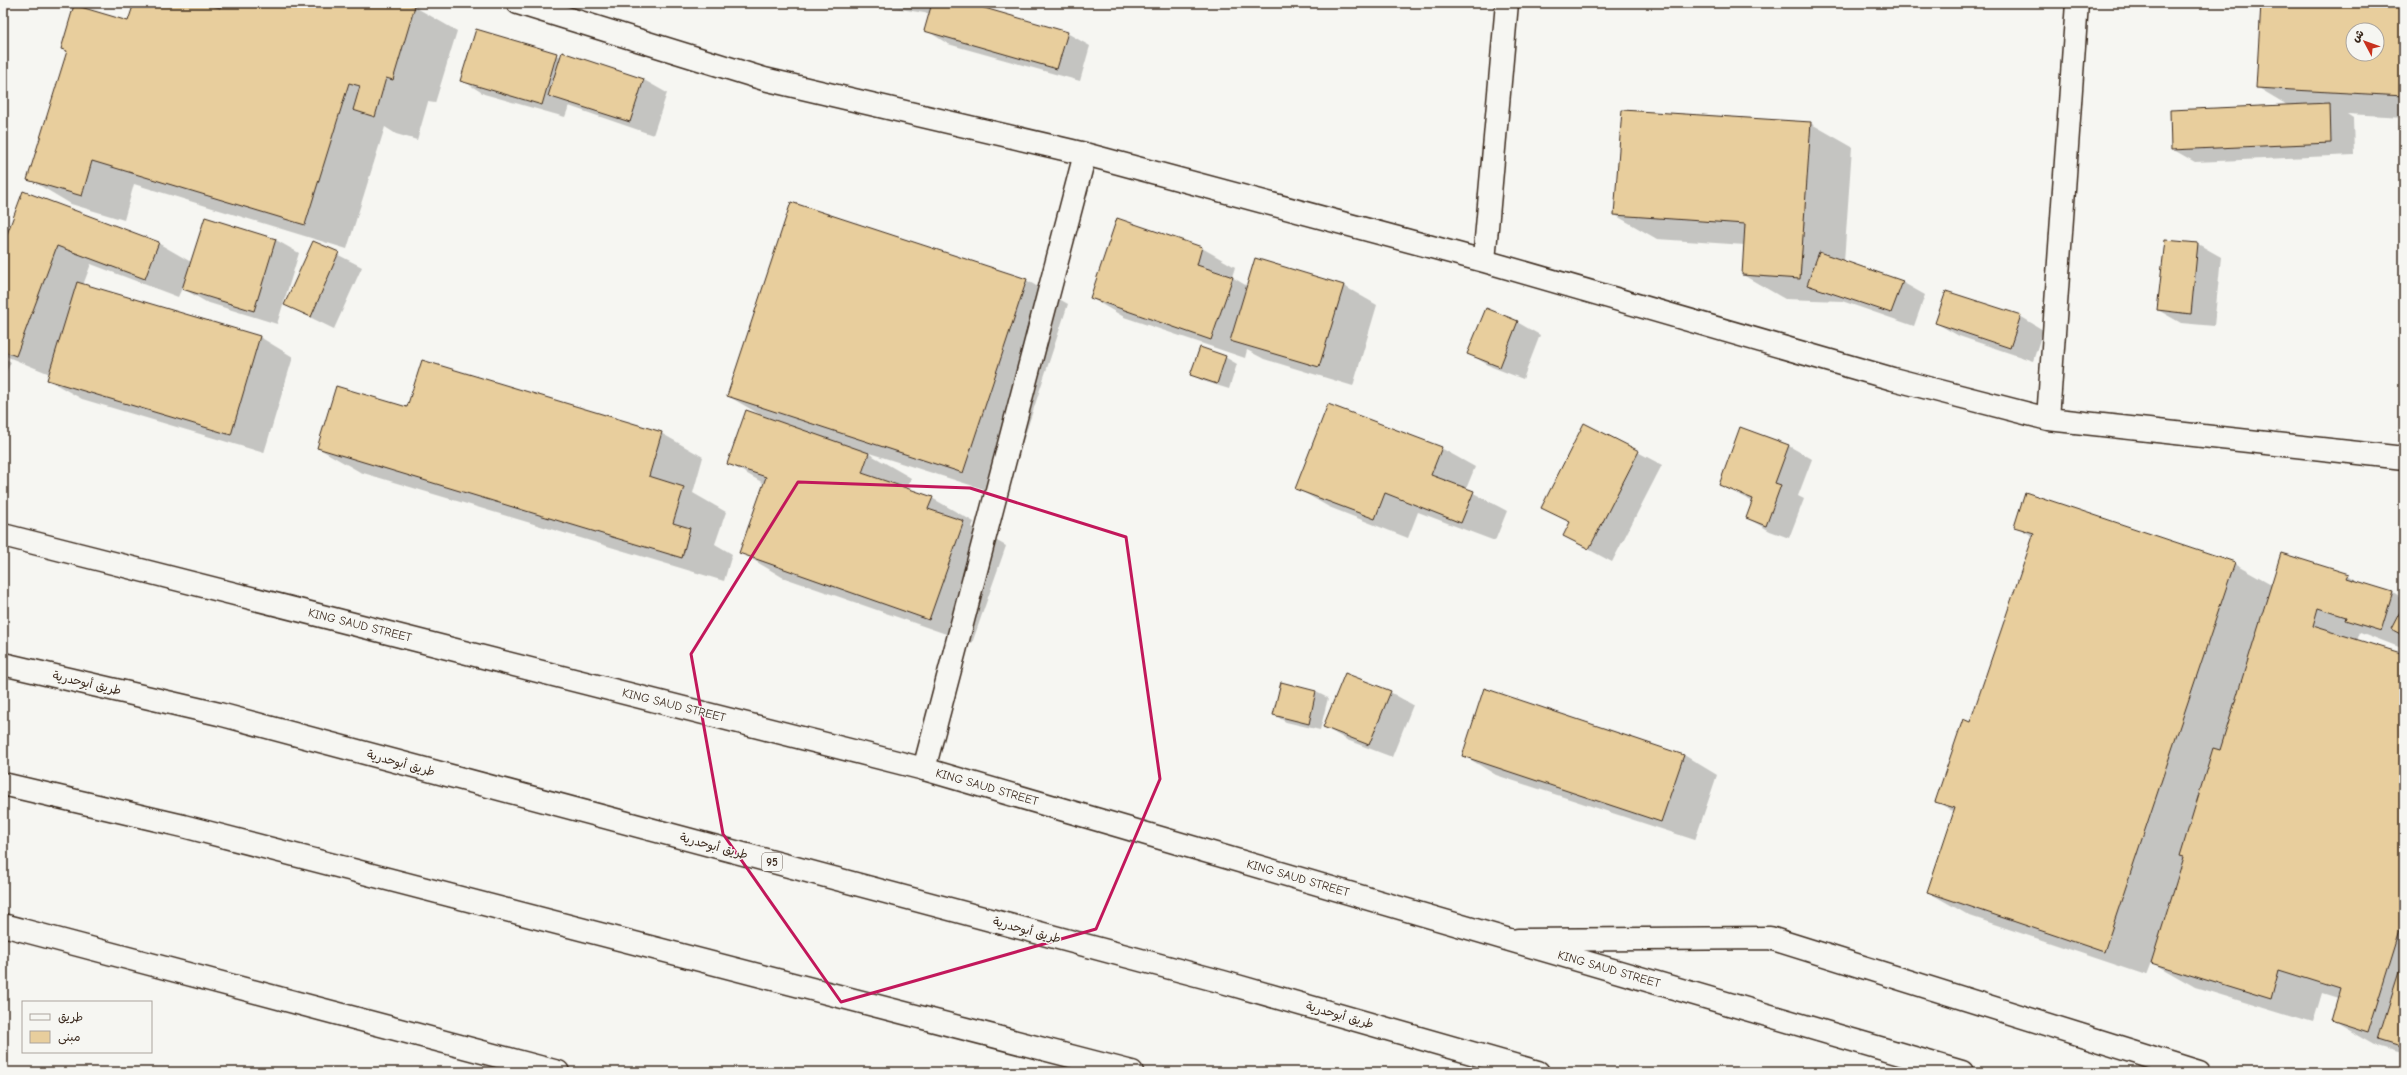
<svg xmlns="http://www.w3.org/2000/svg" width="2407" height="1075" font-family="'Comic Neue','Playpen Sans Arabic',sans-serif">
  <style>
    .shadow { fill: #0003; fill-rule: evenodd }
    .building { fill: #e8ce9d; stroke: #3b2a1e; fill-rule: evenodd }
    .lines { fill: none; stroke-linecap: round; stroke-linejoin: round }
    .minor-casing { stroke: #3b2a1e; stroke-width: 25 }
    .major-casing { stroke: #3b2a1e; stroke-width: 25 }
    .highway-casing { stroke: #3b2a1e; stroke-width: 25 }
    .minor { stroke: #f6f6f2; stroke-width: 22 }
    .major { stroke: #f6f6f2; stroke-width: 22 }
    .highway { stroke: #f6f6f2; stroke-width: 22 }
    .marked { fill: none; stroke: #c2185b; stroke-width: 3; stroke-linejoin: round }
    .labels { text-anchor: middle; stroke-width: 3; stroke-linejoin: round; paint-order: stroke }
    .shield { fill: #f6f6f2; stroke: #73675e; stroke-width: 1 }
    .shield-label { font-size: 11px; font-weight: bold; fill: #3b2a1e }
    .street-label { font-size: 12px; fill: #3b2a1e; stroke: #f6f6f2 }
  </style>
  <rect width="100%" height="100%" fill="#f6f6f2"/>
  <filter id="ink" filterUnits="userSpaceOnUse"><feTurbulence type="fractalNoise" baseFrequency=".025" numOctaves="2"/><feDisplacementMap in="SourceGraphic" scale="8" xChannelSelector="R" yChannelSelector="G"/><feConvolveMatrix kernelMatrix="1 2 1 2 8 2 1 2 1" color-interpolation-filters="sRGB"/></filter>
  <g filter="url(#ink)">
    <path class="shadow" d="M 135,3 L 201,3 L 221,9 L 223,3 L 401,3 L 415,7 L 457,31 L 435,103 L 428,102 L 417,140 L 396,134 L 385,127 L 347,249 L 134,184 L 124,220 L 71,204 L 29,179 L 68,52 L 62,49 L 128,23 Z
      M 877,3 L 963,3 L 1067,33 L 1090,46 L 1080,81 L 948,44 L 926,30 L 930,14 L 883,6 Z
      M 2262,3 L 2404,3 L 2404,117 L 2347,114 L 2353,118 L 2354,155 L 2195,162 L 2172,149 L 2289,106 L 2257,87 ZM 2353,30 L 2377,30 L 2377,54 L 2353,54 Z
      M 476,30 L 562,57 L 563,53 L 644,80 L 667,93 L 653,135 L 569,106 L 565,117 L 484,94 L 462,80 Z
      M 1810,123 L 1852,147 L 1844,262 L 1902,282 L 1925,295 L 1914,326 L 1842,301 L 1785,299 L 1743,275 L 1745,245 L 1657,239 L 1615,215 Z
      M 205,218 L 276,240 L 299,253 L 277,324 L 206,302 L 182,288 L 178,297 L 91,264 L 83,285 L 260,337 L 293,357 L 264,453 L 82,399 L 48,380 L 50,374 L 3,355 L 3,247 L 158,243 L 191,262 Z
      M 1118,220 L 1202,248 L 1235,267 L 1232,277 L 1247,286 L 1255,260 L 1344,286 L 1377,305 L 1353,386 L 1264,359 L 1247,350 L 1245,358 L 1124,317 L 1091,298 Z
      M 2166,241 L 2198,244 L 2221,257 L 2214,326 L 2181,323 L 2158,310 Z
      M 313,242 L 362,267 L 334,329 L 285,305 Z
      M 1026,280 L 1068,304 L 1005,496 L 866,452 L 911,478 L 907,489 L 932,498 L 974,522 L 972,527 L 1006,546 L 972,643 L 782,577 L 740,552 L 765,484 L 728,463 L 761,415 L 728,396 Z
      M 2020,316 L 2043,330 L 2033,361 L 1959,336 L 1936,323 Z
      M 1517,322 L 1540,335 L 1523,379 L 1492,367 L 1469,354 Z
      M 3,357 L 11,362 L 3,378 Z
      M 1225,357 L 1237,364 L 1229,389 L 1203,381 L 1191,374 Z
      M 408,408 L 661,433 L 703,457 L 693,493 L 726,512 L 715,544 L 732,554 L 724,581 L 360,472 L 318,448 Z
      M 1585,424 L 1662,465 L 1612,562 L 1564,536 L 1570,523 L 1542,507 Z
      M 1741,429 L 1789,446 L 1812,459 L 1798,496 L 1804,499 L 1789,538 L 1770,531 L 1747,518 L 1753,502 L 1720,485 Z
      M 1441,448 L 1475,467 L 1466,489 L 1507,511 L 1495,541 L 1418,512 L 1408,538 L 1329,507 L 1296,488 Z
      M 2015,526 L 2234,563 L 2273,585 L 2348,575 L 2363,584 L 2393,593 L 2404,600 L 2404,649 L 2360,632 L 2357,641 L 2404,656 L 2404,1054 L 2374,1045 L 2332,1021 L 2338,998 L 2322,993 L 2313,1023 L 2195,987 L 2151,962 L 2146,975 L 1970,916 L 1928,892 L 1954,812 L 1936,801 L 1971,723 L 2034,537 Z
      M 1282,683 L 1316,692 L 1328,698 L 1320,730 L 1286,722 L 1274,715 Z
      M 1390,692 L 1413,705 L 1392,757 L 1347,740 L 1324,727 Z
      M 1463,755 L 1684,755 L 1717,775 L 1695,840 L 1496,775 Z"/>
    <path class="building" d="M 134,3 L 204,3 L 220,8 L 222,3 L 405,3 L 415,6 L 393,80 L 386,78 L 375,117 L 353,110 L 360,86 L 349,83 L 305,225 L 92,161 L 82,196 L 27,180 L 67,51 L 61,49 L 74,5 L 128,21 Z
      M 932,3 L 967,3 L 1068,32 L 1057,69 L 924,31 Z
      M 2261,3 L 2404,3 L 2404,96 L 2256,88 ZM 2353,30 L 2377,30 L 2377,54 L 2353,54 Z
      M 476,29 L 557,53 L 542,105 L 460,81 Z
      M 562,52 L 644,79 L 630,122 L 548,96 Z
      M 2330,103 L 2331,143 L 2171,150 L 2170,110 Z
      M 1622,110 L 1811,122 L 1800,279 L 1742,275 L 1745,224 L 1614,215 Z
      M 23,191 L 159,242 L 145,279 L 57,246 L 16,356 L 3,351 L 3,245 Z
      M 791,202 L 1027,279 L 963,473 L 727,396 Z
      M 205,217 L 276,239 L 254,311 L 182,289 Z
      M 1117,218 L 1202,247 L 1197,265 L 1233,277 L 1211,340 L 1090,298 Z
      M 2165,240 L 2198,243 L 2191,314 L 2157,310 Z
      M 313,241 L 339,252 L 311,317 L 284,305 Z
      M 1819,252 L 1903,281 L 1891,313 L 1807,285 Z
      M 1255,258 L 1344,285 L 1319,367 L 1230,341 Z
      M 77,282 L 260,336 L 231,435 L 47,380 Z
      M 1946,291 L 2021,315 L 2010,348 L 1935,323 Z
      M 1486,308 L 1518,321 L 1500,367 L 1467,354 Z
      M 1200,347 L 1226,356 L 1217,384 L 1190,375 Z
      M 422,360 L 662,432 L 649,476 L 684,487 L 673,523 L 690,528 L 682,558 L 317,448 L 336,386 L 407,407 Z
      M 1328,404 L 1442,447 L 1431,475 L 1474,491 L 1461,523 L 1385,493 L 1375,519 L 1295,489 Z
      M 746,410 L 869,453 L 862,473 L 933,497 L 928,509 L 964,521 L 929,620 L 739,553 L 766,477 L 727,464 Z
      M 1584,423 L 1639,451 L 1589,549 L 1563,536 L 1570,522 L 1541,508 Z
      M 1740,427 L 1789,445 L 1775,483 L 1781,485 L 1766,526 L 1746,518 L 1753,499 L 1719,485 Z
      M 2025,492 L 2235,562 L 2104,952 L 1927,892 L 1955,808 L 1935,802 L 1963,719 L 1970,722 L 2034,533 L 2014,527 Z
      M 2281,553 L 2349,574 L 2347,578 L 2393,592 L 2381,631 L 2345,620 L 2346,617 L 2318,608 L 2313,626 L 2404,654 L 2404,917 L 2368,1033 L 2331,1021 L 2340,989 L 2279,970 L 2271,1000 L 2151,963 L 2184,857 L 2180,856 L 2213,748 L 2220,750 Z
      M 2404,604 L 2404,636 L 2391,629 Z
      M 1345,673 L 1391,691 L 1369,745 L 1323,727 Z
      M 1281,682 L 1316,691 L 1309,724 L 1273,715 Z
      M 1484,688 L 1684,755 L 1661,822 L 1462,756 Z
      M 2404,957 L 2404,1048 L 2378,1040 Z"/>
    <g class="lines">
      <defs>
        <path id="minor" d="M 518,3 L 764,79 L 1085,154 L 1484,261 L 1893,379 L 2048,419 L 2404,458
          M 1484,261 L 1507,3
          M 2048,419 L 2077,3
          M 924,769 L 1085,154
          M 1518,940 L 1770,938 L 2199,1072"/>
        <path id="major" d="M 3,535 L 924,769 L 1962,1072
          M 3,925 L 558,1072"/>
        <path id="highway" d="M 3,664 L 219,714 L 1223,982 L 1538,1072
          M 3,784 L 183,826 L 1132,1072"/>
      </defs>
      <use href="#minor" class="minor-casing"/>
      <use href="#major" class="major-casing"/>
      <use href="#highway" class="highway-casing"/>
      <use href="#minor" class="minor"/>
      <use href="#major" class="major"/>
      <use href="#highway" class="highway"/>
    </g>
  </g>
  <path class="marked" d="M 798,482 L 970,488 L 1126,537 L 1160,779 L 1096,929 L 841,1002 L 723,834 L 691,654 Z"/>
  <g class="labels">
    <rect class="shield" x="762" y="853" width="20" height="18" rx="3"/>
    <g class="shield-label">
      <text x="772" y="866">95</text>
    </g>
    <g class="street-label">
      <text transform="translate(360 625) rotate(14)" y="4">KING SAUD STREET</text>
      <text transform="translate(87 683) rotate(13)" y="4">طريق أبوحدرية</text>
      <text transform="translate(674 705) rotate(14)" y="4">KING SAUD STREET</text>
      <text transform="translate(401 763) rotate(15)" y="4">طريق أبوحدرية</text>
      <text transform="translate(987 787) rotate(16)" y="4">KING SAUD STREET</text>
      <text transform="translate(714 846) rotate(15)" y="4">طريق أبوحدرية</text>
      <text transform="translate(1298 878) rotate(16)" y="4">KING SAUD STREET</text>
      <text transform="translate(1027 930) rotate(15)" y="4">طريق أبوحدرية</text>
      <text transform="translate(1609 969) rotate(16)" y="4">KING SAUD STREET</text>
      <text transform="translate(1340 1015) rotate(16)" y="4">طريق أبوحدرية</text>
    </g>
  </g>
  <rect width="2407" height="1075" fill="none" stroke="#f6f6f2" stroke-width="16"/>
  <rect x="8" y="8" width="2391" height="1059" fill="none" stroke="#3b2a1e" stroke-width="1.5" filter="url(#ink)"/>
  <rect x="22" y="1001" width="130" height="52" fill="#f6f6f2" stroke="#aba49d"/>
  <rect x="30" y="1014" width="20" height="6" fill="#f6f6f2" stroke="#aba49d"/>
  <text x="58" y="1021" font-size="12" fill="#3b2a1e">طريق</text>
  <rect x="30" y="1031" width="20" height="12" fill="#e8ce9d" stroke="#aba49d"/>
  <text x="58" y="1041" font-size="12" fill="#3b2a1e">مبنى</text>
  <g transform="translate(2365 42) rotate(311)"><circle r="19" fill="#f6f6f2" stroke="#aba49d"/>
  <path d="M0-3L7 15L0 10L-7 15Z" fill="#c8321e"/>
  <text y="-6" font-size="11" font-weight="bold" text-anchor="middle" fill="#3b2a1e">ش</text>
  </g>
</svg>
